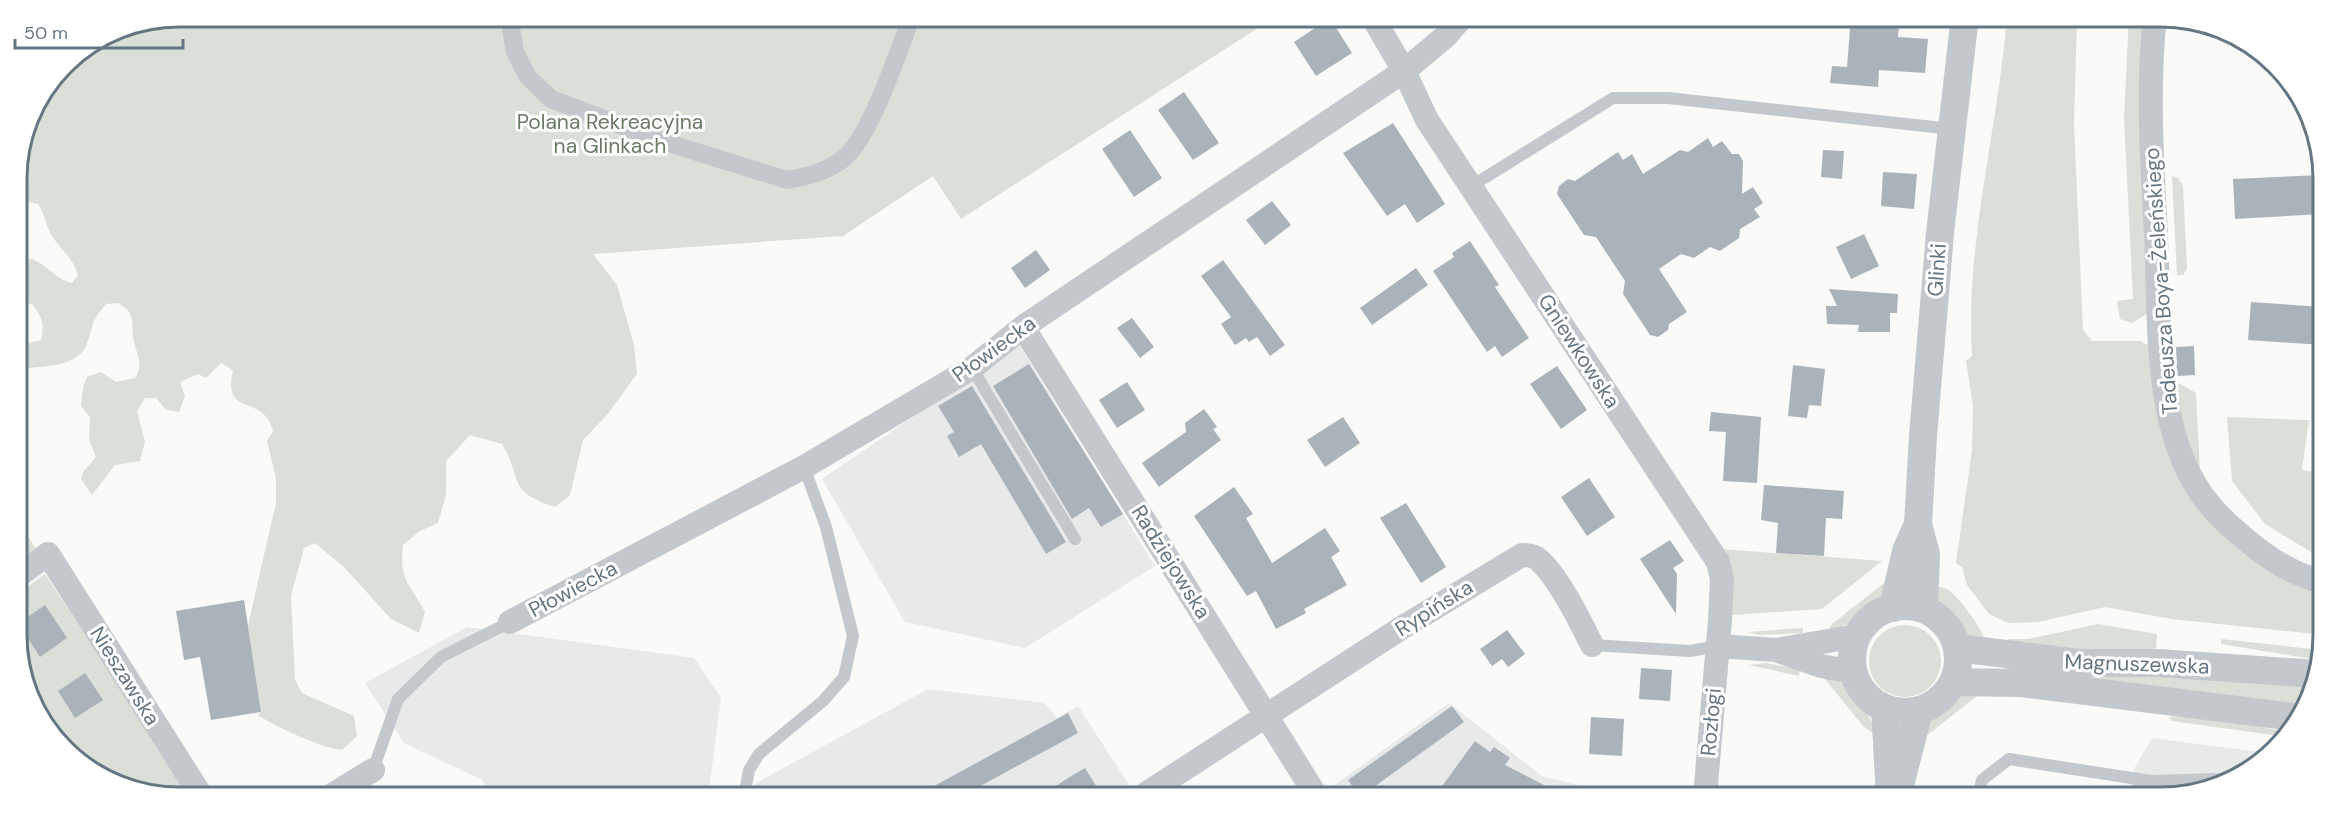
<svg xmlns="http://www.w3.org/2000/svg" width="2340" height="814" font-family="'DM Sans',sans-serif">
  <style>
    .built { fill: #e8e9e9 }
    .green { fill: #dadfd7 }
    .building { fill: #aab3b9 }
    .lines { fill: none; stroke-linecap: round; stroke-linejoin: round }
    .service { stroke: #c3c8cc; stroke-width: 12 }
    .pedestrian { stroke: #c3c8cc; stroke-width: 18 }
    .minor { stroke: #c3c8cc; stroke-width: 24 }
    .tertiary { stroke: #c3c8cc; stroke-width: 28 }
    .labels { text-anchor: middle; stroke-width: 6; stroke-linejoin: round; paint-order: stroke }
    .park-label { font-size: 21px; fill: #687a64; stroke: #fff }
    .street-label { font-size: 21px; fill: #657683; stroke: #fff }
    .rim { fill: none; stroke: #657683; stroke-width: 3 }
  </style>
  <rect width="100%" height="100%" fill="#fafaf8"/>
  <path class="built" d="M 1019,344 L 1155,566 L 1025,648 L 905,622 L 822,479 Z
    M 467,627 L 694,658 L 721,698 L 708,797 L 493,797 L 482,780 L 404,743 L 365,683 Z
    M 928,689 L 1045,703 L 1057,718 L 1078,706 L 1137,797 L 755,797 L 756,783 Z
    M 1449,703 L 1542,776 L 1602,791 L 1669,797 L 1342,797 L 1333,786 Z
    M 2152,738 L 2268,753 L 2260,764 L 2171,797 L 2037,797 L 2053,788 L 2133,794 L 2134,769 Z"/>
  <path class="green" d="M 179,17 L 1275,17 L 961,219 L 933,176 L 843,236 L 593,254 L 617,285 L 634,345 L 637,374 L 607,415 L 583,440 L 570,495 L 555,507 C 505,490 524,481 502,444 L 470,435 L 446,461 L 446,495 L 438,523 L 420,531 L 403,545 C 399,582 410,583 425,612 L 419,633 L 391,619 L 344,567 L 315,543 L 304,548 L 291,596 L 295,680 L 302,693 L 354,716 L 357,736 L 342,750 C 322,748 275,727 258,715 L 261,712 L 248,625 L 276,503 L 276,478 L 267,441 L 273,431 C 263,392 222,419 233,370 L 221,363 L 206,378 L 198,374 L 180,382 L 185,396 L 179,412 L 165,409 L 156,398 L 145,398 L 137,411 L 145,442 L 140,461 L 115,465 L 92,495 L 81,479 L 83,472 L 96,457 L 89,440 L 90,417 L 81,406 L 83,388 L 87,377 L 101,372 L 116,382 L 135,378 C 145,362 135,353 133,336 C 132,328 134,320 129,312 C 127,308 121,305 118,303 L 106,304 C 88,325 95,325 86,346 C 77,366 47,366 28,368 L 18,382 L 18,340 L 29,343 L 41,340 C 45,324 42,317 32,304 L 18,301 L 17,259 C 41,253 51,279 72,283 L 78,275 C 71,253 57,248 49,230 C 45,221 44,213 38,204 L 17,200 L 17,168 L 33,107 L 72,57 L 117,29 Z
    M 2007,17 L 2077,17 L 2074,123 L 2083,330 L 2092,341 L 2140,341 L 2148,345 L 2180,478 L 2323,592 L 2323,635 L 2172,619 L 2105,607 L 2038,622 L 2008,623 L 1989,614 L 1967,585 L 1962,567 L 1956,563 L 1972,451 L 1973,406 L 1966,361 L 1972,356 C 1965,242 1998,130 2007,17 Z
    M 2129,17 L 2145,17 L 2148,313 L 2132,323 L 2120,319 L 2117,301 L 2133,299 L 2124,118 Z
    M 2172,176 L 2178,178 L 2183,186 L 2187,269 L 2183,275 L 2177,275 Z
    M 2175,381 L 2196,393 L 2200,471 L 2181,424 Z
    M 2227,417 L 2309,420 L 2302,470 L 2323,474 L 2323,559 L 2265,524 L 2232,481 Z
    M 19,521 L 35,548 L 19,559 Z
    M 1721,549 L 1882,561 L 1822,609 L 1732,615 Z
    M 45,574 L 192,797 L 127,789 L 57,742 L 20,666 L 19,593 Z
    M 1888,580 C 1880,608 1854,624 1827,632 L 1832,624 Z
    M 1933,586 C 1938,587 1943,587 1947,589 C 1957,594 1983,630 1985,640 L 1968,638 L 1938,601 Z
    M 2098,624 L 2157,634 L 2156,648 L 2138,653 L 2008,648 L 2008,639 L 2028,639 Z
    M1869 661a36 36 0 1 1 72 0a36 36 0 1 1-72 0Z
    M 1803,628 L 1803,633 L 1759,635 L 1748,632 Z
    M 2221,639 L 2312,649 L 2312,659 L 2221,644 Z
    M 1765,663 L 1800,669 L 1799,676 L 1749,665 Z
    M 2005,665 L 2309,681 L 2307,698 L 2299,710 L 2005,674 Z
    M 1824,678 C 1830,679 1838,680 1843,683 C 1855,691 1874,721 1876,735 L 1864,727 Z
    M 1978,695 L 1925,737 L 1928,723 L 1933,718 L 1961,696 Z
    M 2183,716 L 2216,718 L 2283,731 L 2280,736 L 2172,721 L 2169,717 Z"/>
  <path class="building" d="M 1851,16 L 1900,16 L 1898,37 L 1928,39 L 1925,73 L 1879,70 L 1878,87 L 1830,83 L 1832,66 L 1847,67 Z
    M 1330,18 L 1352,53 L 1316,76 L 1294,42 Z
    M 1184,92 L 1219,143 L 1193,160 L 1158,110 Z
    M 1393,123 L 1445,204 L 1417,223 L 1405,204 L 1387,216 L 1343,153 Z
    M 1130,130 L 1162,178 L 1134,197 L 1102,149 Z
    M 1708,138 L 1713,147 L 1722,141 L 1732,154 L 1739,154 L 1743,161 L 1742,194 L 1753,187 L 1763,203 L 1754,209 L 1760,217 L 1740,229 L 1739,238 L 1720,251 L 1710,247 L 1694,258 L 1681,254 L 1659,269 L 1687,312 L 1669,324 L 1668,330 L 1658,337 L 1650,335 L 1623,294 L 1625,281 L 1596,237 L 1584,235 L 1557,194 L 1559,186 L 1568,179 L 1575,181 L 1618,152 L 1623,160 L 1632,154 L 1643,174 L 1680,150 L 1688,152 Z
    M 1823,150 L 1844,151 L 1842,179 L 1821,177 Z
    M 1883,172 L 1917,174 L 1914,209 L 1881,206 Z
    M 2322,175 L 2322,214 L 2235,219 L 2233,179 Z
    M 1272,201 L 1291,225 L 1265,245 L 1246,220 Z
    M 1864,234 L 1879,266 L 1851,279 L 1836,247 Z
    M 1470,241 L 1499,285 L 1495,287 L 1529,338 L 1502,357 L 1495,346 L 1487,352 L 1433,271 L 1454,257 L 1452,253 Z
    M 1036,250 L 1050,270 L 1025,288 L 1011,268 Z
    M 1223,260 L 1285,345 L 1270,356 L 1257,337 L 1249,342 L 1246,338 L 1235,345 L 1221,324 L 1231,317 L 1201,276 Z
    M 1416,268 L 1428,285 L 1372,325 L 1360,308 Z
    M 1829,289 L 1898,294 L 1897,313 L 1890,313 L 1890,332 L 1858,332 L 1859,325 L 1827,324 L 1826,306 L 1837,306 Z
    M 2251,302 L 2323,307 L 2323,345 L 2248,340 Z
    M 1132,318 L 1154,347 L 1140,358 L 1117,328 Z
    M 2194,346 L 2195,375 L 2177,376 L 2176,347 Z
    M 1029,364 L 1123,514 L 1101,527 L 1089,508 L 1072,519 L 993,386 Z
    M 1793,365 L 1825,369 L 1821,406 L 1809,405 L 1807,418 L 1788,416 Z
    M 1557,366 L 1587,410 L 1561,429 L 1530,384 Z
    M 1127,382 L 1145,410 L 1117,428 L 1099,400 Z
    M 972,386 L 1066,542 L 1046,554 L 981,444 L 959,457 L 947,436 L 954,432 L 938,406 Z
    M 1204,409 L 1217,427 L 1213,429 L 1221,440 L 1159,487 L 1142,463 L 1186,432 L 1185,423 Z
    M 1711,412 L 1761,417 L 1757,483 L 1723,481 L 1726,432 L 1709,431 Z
    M 1343,417 L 1360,443 L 1325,467 L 1307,440 Z
    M 1589,478 L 1615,517 L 1587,536 L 1561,497 Z
    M 1764,485 L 1844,491 L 1842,519 L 1826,518 L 1824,556 L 1776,553 L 1778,523 L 1761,520 Z
    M 1234,487 L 1253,514 L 1246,518 L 1272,563 L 1325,528 L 1340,551 L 1331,557 L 1347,585 L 1304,609 L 1306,613 L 1276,629 L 1256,591 L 1247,596 L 1194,516 Z
    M 1406,503 L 1446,567 L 1421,583 L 1380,518 Z
    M 1670,540 L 1684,561 L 1673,568 L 1677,574 L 1676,614 L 1640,559 Z
    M 244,600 L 261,712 L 211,720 L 200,657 L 184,660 L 176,611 Z
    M 45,605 L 67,638 L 40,657 L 29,640 L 19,647 L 19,623 Z
    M 1507,630 L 1525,654 L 1508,667 L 1502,659 L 1492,666 L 1480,649 Z
    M 1641,668 L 1672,670 L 1670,701 L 1639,699 Z
    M 85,673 L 103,700 L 75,718 L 58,691 Z
    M 1452,706 L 1464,722 L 1360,797 L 1348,780 Z
    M 1068,713 L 1078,733 L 960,797 L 914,797 Z
    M 1591,717 L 1624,719 L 1622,756 L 1589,754 Z
    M 1475,741 L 1490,752 L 1494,747 L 1510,758 L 1505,765 L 1567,797 L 1434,797 Z
    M 1085,768 L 1103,797 L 1038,797 L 1073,775 Z"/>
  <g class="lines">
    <path class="service" d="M 1470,187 L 1613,98 L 1668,98 L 1952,129
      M 972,368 L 1075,539
      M 1592,645 L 1690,651 L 1718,646
      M 373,770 L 398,699 L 441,657 L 510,622
      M 744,797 L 749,770 L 759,754 L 823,701 L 844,677 L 853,636 L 826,527 L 804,467
      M 1978,797 L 1982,780 L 2009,759 L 2151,781 L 2218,779
      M 2131,797 L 2144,780"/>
    <path class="pedestrian" d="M 509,16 L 515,52 L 528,77 L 551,99 L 668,143 L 787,180 C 806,177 828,171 843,159 C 871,137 898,51 912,16"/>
    <path class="minor" d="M 1372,16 L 1404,71 L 1427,120 L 1718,562 L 1722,579 L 1720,620 L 1705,797
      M 2155,16 C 2147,89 2152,162 2156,235 C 2160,317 2153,422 2200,492 C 2212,510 2228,525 2244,538 C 2267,558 2294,575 2323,582
      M 1023,327 L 1317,797
      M 19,575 L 48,554 L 202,797
      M 510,622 L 804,467 L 972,368 L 1023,327 L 1404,71 L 1446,36 L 1463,16
      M 1718,646 L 1776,650 L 1857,636
      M 1776,650 L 1821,666 L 1854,672
      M 329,797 L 373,770
      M 1141,797 L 1403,627 L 1522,555 C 1528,555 1535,556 1539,560 C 1559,578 1580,621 1592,645"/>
    <path class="tertiary" d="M1852 659a53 53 0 1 1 106 0a53 53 0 1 1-106 0Z
      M 1893,608 L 1906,551 L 1918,524
      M 1924,609 L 1926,554 L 1918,524 L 1923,436 L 1940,233 L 1965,16
      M 1957,648 L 2079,663 L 2158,663 L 2317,674
      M 1954,682 L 2021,683 L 2294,717
      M 1885,708 L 1890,796
      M 1897,797 L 1919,711"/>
  </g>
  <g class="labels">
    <g class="park-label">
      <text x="610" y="129">Polana Rekreacyjna<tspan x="610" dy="24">na Glinkach</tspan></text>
    </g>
    <g class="street-label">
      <text transform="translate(1937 270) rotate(-86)" y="7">Glinki</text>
      <text transform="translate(2161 281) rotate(-94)" y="7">Tadeusza Boya-Żeleńskiego</text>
      <text transform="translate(994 349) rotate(-36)" y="7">Płowiecka</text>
      <text transform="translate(1579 351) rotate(57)" y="7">Gniewkowska</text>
      <text transform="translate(1171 562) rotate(58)" y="7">Radziejowska</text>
      <text transform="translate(573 589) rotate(-28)" y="7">Płowiecka</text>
      <text transform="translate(1434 608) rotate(-32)" y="7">Rypińska</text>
      <text transform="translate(2137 664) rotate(2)" y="7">Magnuszewska</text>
      <text transform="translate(125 676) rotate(58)" y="7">Nieszawska</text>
      <text transform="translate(1711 722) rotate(-85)" y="7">Rozłogi</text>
    </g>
  </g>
  <path d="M0 0H2340V814H0ZM179 27H2161A152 152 0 0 1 2313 179V635A152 152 0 0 1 2161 787H179A152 152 0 0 1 27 635V179A152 152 0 0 1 179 27Z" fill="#fff" fill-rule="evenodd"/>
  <path class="rim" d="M179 27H2161A152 152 0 0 1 2313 179V635A152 152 0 0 1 2161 787H179A152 152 0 0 1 27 635V179A152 152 0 0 1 179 27Z"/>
  <path d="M15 39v9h168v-9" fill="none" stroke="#657683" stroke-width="3"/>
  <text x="24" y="39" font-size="18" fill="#657683" stroke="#ffffff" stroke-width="4.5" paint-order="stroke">50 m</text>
</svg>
